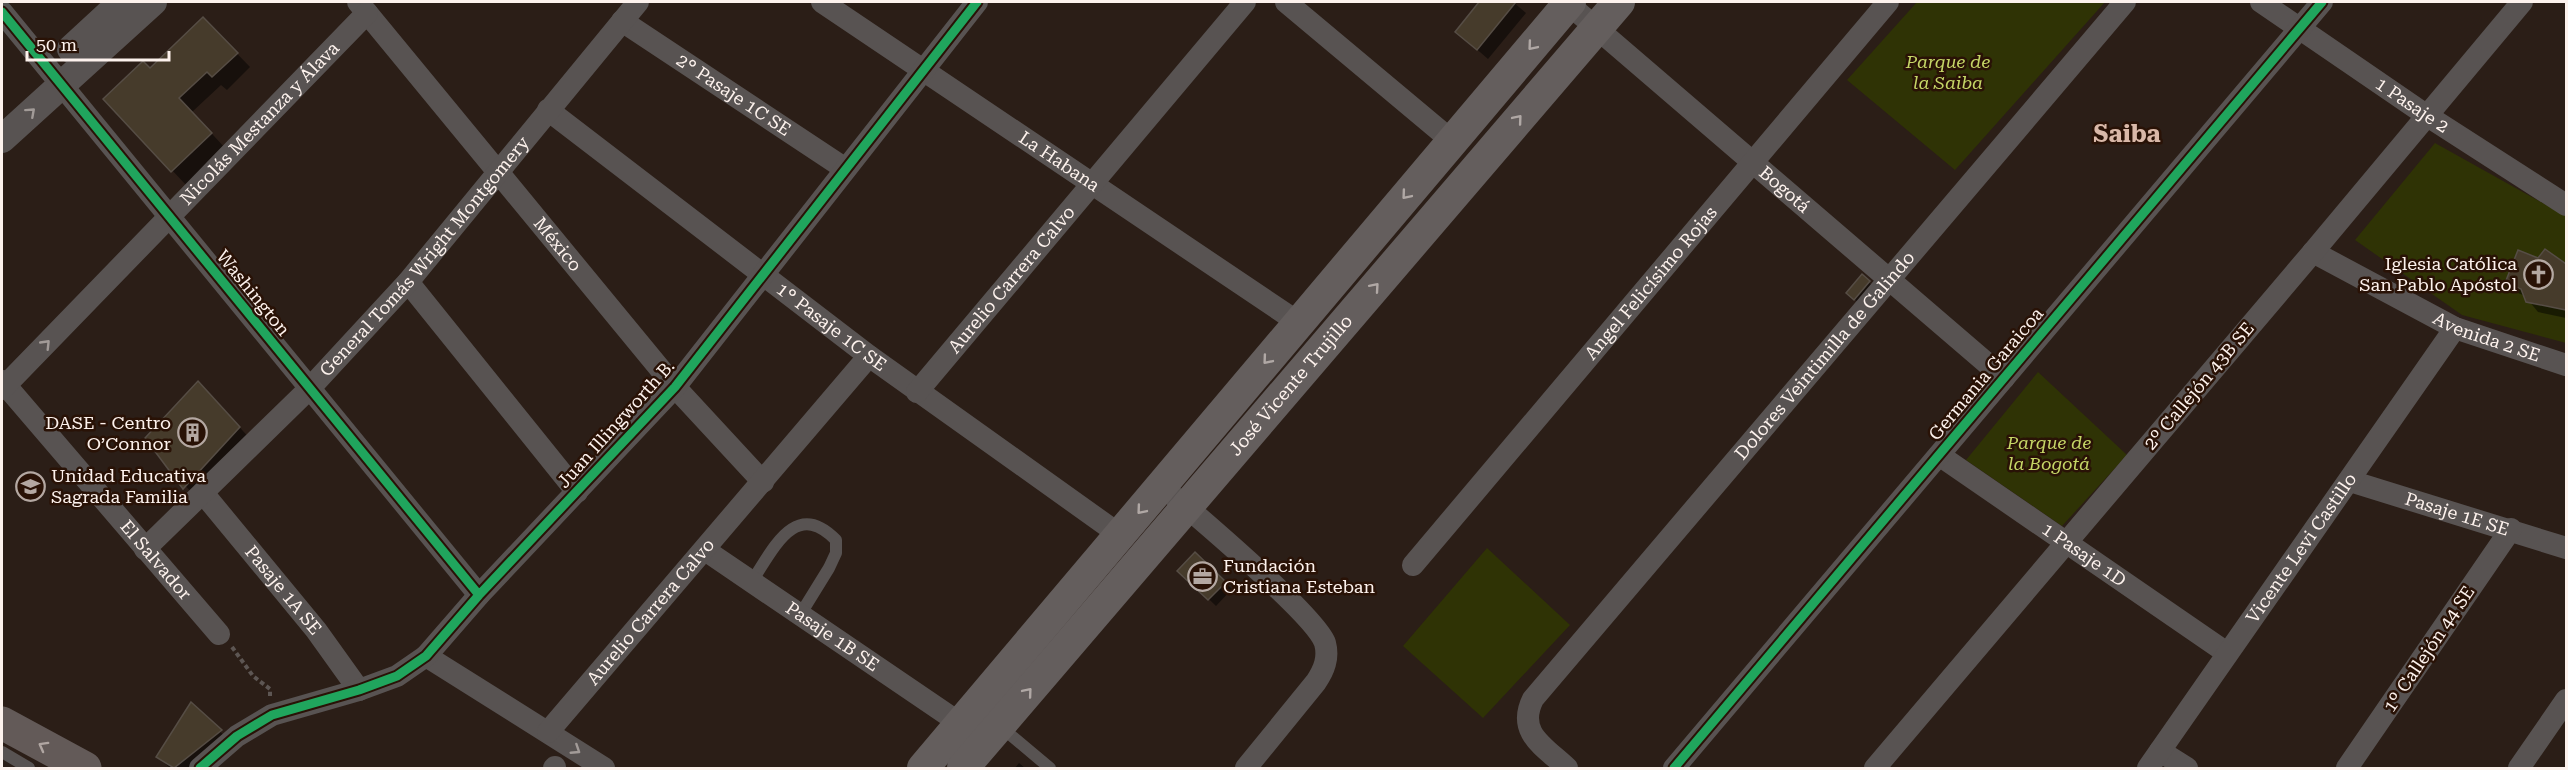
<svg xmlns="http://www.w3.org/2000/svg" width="2568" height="770" font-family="'Roboto Serif',serif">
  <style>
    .green { fill: #2f3305 }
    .shadow { fill: #0007 }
    .building { fill: #463b2b; stroke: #564d45; stroke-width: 1.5 }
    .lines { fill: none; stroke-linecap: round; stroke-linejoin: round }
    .path { stroke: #5d5653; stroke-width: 4; stroke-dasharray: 4.5 3; stroke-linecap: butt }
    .service { stroke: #585352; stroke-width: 12 }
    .minor { stroke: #585352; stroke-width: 22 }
    .tertiary { stroke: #585352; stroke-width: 28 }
    .secondary { stroke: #645e5d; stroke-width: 32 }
    .primary { stroke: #635a58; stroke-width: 33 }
    .cycleway-casing { stroke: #291206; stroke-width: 13 }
    .cycleway { stroke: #20a55d; stroke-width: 9 }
    .oneway { stroke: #b0a8a5 }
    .oneway2 { stroke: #a29b98 }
    .oneway3 { stroke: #b0a6a2 }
    .labels { text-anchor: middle; stroke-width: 5; stroke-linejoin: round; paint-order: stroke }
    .park-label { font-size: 18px; font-style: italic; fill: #c5d666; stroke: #291206 }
    .street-label { font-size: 18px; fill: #fdf2ed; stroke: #291206 }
    .poi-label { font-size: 18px; fill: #fdf2ed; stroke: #291206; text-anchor: end }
    .district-label { font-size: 24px; font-weight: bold; fill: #d9b8a8; stroke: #291206 }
  </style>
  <rect width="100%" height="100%" fill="#2b1e17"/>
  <path class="green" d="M 1917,2 L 2105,2 L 1955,170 L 1847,80 Z
    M 2435,143 L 2566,216 L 2566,343 L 2462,315 L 2355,240 Z
    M 2038,372 L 2127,455 L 2062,526 L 1966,460 Z
    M 1487,548 L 1570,625 L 1483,718 L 1403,646 Z"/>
  <path class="shadow" d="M 1481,2 L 1513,2 L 1526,13 L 1488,59 L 1457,32 Z
    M 217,33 L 250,67 L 227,90 L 221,85 L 192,112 L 225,148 L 186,185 L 105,99 L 150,70 Z
    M 2545,251 L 2566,266 L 2566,318 L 2538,312 L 2525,296 L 2518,293 L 2507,283 L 2539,260 Z
    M 1862,276 L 1876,289 L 1862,306 L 1848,293 Z
    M 212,397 L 253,442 L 198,501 L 147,438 Z
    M 1195,554 L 1232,589 L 1216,606 L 1179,570 Z
    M 192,705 L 231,742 L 200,768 L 170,768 L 158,757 Z
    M 1019,763 L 1025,768 L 1015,768 Z"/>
  <path class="building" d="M 1479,2 L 1516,2 L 1477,50 L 1455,32 Z
    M 203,17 L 238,53 L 212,77 L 207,72 L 179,98 L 212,133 L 171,172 L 103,99 L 143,61 L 150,68 Z
    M 2545,249 L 2566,264 L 2566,310 L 2526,302 L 2521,289 L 2505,283 L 2518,250 L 2538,258 Z
    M 1862,274 L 1870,281 L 1854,300 L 1846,293 Z
    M 198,381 L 240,427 L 183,489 L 145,438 Z
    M 1195,552 L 1226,582 L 1208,600 L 1177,571 Z
    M 191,702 L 222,730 L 174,768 L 156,757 Z"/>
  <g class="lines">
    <path class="path" d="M 232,647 L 253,676 L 270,689 L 270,696"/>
    <path class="service" d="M 752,581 C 773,550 795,498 836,540 L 836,553 L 829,568 L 800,615
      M 1001,727 L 1050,768
      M 2,752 L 29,768"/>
    <g class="minor">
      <path id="s1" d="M 358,2 L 675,387 L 763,482"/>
      <path id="s2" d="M 822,2 L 1299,323"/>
      <path d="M 1286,2 L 1452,141"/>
      <path id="s3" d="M 1566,2 L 2004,378"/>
      <path id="s4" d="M 2261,2 L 2426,115 L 2566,205"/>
      <path d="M 2,12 L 479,595"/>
      <path id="s5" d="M 622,21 L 844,168"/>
      <path id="s6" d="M 548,110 L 869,356 L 1120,535"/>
      <path id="s7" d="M 2313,252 L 2455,328 L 2566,365"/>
      <path d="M 408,282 L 577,492"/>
      <path id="s8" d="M 2,381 L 219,634"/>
      <path id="s9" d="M 2,389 L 367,13"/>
      <path id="s10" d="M 917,392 L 1245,2"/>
      <path id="s11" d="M 1939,455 L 2227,653"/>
      <path id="s12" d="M 2350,481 L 2566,548"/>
      <path id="s13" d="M 203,493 L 316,630 L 359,690"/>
      <path d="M 1176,498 C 1203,521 1316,617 1325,643 C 1329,658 1324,670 1316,682 L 1246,768"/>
      <path id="s14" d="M 145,549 L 310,388 L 408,282 L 638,2"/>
      <path id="s15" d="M 705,550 L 961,724"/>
      <path id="s16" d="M 1413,565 L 1888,2"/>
      <path d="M 426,656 L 604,768"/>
      <path id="s17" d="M 548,732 L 869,356"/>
      <path d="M 2160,751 L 2187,768"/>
      <path d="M 200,768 L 237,736 L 272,715 L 359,690 L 397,676 L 426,656 L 479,595 L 675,387 L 977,2"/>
      <path d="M 554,768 L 555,767"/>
      <path id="s18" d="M 1567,768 C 1545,747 1516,733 1533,699 L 2125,2"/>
      <path d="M 1674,768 L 2322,2"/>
      <path d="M 1875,768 L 2313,252 L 2522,2"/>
      <path id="s19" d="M 2148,768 L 2455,328"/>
      <path d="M 2347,768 L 2511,529"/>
      <path d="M 2519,768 L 2566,700"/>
    </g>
    <path class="tertiary" d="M 71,49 L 122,2
      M 2,139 L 153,2"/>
    <g class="secondary">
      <path d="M 923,768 L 1570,2"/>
      <path id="s20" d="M 963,768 L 1619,2"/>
    </g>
    <path class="primary" d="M 2,723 L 85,768"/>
    <defs>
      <path id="cycleway" d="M 2,12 L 479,595
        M 200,768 L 237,736 L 272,715 L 359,690 L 397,676 L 426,656 L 479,595 L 675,387 L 977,2
        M 1674,768 L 2322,2"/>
    </defs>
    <use href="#cycleway" class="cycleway-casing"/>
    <use href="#cycleway" class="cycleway"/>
  </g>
  <defs><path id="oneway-chevron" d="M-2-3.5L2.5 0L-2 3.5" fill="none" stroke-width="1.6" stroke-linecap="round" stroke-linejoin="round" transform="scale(1.5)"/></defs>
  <g class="oneway">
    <use href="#oneway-chevron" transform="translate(1532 46) rotate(130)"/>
    <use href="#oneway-chevron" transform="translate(1518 119) rotate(-50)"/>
    <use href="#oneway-chevron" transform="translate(1406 195) rotate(130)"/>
    <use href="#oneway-chevron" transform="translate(1375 287) rotate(-49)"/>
    <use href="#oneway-chevron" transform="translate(1267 360) rotate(130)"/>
    <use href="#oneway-chevron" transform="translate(1141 510) rotate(130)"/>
    <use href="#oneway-chevron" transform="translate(1028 692) rotate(-50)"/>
  </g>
  <g class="oneway2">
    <use href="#oneway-chevron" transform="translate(31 112) rotate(-42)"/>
    <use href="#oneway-chevron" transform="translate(46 344) rotate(-46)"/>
    <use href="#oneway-chevron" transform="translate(576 750) rotate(33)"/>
  </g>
  <use class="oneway3" href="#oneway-chevron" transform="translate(43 746) rotate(-151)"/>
  <defs>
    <symbol id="church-ring" viewBox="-11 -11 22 22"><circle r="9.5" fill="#291206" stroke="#b4a8a2" stroke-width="1.5"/><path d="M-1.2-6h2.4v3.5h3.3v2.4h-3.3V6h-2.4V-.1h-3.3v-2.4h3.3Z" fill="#b4a8a2"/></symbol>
    <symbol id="building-ring" viewBox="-11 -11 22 22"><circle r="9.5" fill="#291206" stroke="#b4a8a2" stroke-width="1.5"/><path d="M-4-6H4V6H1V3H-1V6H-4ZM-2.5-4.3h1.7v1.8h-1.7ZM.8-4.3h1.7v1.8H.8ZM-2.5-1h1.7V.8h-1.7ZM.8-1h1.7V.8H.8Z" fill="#b4a8a2"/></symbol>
    <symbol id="school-ring" viewBox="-11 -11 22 22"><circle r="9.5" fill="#291206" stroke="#b4a8a2" stroke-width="1.5"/><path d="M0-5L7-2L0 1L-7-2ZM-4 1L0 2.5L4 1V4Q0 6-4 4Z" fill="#b4a8a2"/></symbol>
    <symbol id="office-ring" viewBox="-11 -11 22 22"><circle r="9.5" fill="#291206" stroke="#b4a8a2" stroke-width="1.5"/><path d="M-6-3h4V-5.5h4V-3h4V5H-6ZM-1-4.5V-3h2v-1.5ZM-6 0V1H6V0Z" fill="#b4a8a2"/></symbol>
  </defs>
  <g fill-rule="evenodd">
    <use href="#church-ring" x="2522" y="258" width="33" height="33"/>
    <use href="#building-ring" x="176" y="416" width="33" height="33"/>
    <use href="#school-ring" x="14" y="470" width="33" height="33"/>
    <use href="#office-ring" x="1186" y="560" width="33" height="33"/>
  </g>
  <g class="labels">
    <g class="park-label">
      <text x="1948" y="68">Parque de<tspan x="1948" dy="21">la Saiba</tspan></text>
      <text x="2049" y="449">Parque de<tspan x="2049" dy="21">la Bogotá</tspan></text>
    </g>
    <g class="street-label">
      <text dy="6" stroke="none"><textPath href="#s5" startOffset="134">2° Pasaje 1C SE</textPath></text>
      <text dy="6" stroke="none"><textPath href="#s4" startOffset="183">1 Pasaje 2</textPath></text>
      <text dy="6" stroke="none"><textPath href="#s9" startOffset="370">Nicolás Mestanza y Álava</textPath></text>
      <text dy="6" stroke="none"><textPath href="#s2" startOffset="286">La Habana</textPath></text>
      <text dy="6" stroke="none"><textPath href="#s3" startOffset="288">Bogotá</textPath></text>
      <text dy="6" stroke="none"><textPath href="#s1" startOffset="314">México</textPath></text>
      <text dy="6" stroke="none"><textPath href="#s14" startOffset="405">General Tomás Wright Montgomery</textPath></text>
      <text dy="6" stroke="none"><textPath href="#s10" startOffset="147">Aurelio Carrera Calvo</textPath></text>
      <text dy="6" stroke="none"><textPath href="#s16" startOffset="369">Angel Felicísimo Rojas</textPath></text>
      <text transform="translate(253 293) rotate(51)" y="6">Washington</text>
      <text dy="6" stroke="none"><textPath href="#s6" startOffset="357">1° Pasaje 1C SE</textPath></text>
      <text dy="6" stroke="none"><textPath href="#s7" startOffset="194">Avenida 2 SE</textPath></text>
      <text dy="6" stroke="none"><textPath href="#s18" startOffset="536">Dolores Veintimilla de Galindo</textPath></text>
      <text transform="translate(1986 374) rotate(-50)" y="6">Germania Garaicoa</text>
      <text dy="6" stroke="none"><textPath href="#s20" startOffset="504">José Vicente Trujillo</textPath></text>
      <text transform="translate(2199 386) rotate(-50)" y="6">2º Callejón 43B SE</text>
      <text transform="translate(616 424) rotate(-48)" y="6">Juan Illingworth B.</text>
      <text dy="6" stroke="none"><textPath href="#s12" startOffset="112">Pasaje 1E SE</textPath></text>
      <text dy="6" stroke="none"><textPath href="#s19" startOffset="268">Vicente Levi Castillo</textPath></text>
      <text dy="6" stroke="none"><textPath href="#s11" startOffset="176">1 Pasaje 1D</textPath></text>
      <text dy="6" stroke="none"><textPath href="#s8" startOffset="236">El Salvador</textPath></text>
      <text dy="6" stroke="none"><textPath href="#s13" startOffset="126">Pasaje 1A SE</textPath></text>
      <text dy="6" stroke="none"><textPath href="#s17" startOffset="158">Aurelio Carrera Calvo</textPath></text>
      <text dy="6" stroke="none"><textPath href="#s15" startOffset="154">Pasaje 1B SE</textPath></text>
      <text transform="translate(2429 649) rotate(-56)" y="6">1º Callejón 44 SE</text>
    </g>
    <g class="poi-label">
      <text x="2517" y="270">Iglesia Católica<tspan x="2517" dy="21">San Pablo Apóstol</tspan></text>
      <text x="171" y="429">DASE - Centro<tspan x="171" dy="21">O’Connor</tspan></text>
      <text x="51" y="482" text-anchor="start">Unidad Educativa<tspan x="51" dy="21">Sagrada Familia</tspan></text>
      <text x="1223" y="572" text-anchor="start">Fundación<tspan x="1223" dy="21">Cristiana Esteban</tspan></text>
    </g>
    <g class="district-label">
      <text x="2127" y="142">Saiba</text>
    </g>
  </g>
  <rect width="2568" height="770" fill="none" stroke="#fdf2ed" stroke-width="6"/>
  <path d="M27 51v9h142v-9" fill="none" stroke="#fdf2ed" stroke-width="3"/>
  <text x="36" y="51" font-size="18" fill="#fdf2ed" stroke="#291206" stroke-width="4.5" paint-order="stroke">50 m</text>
</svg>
